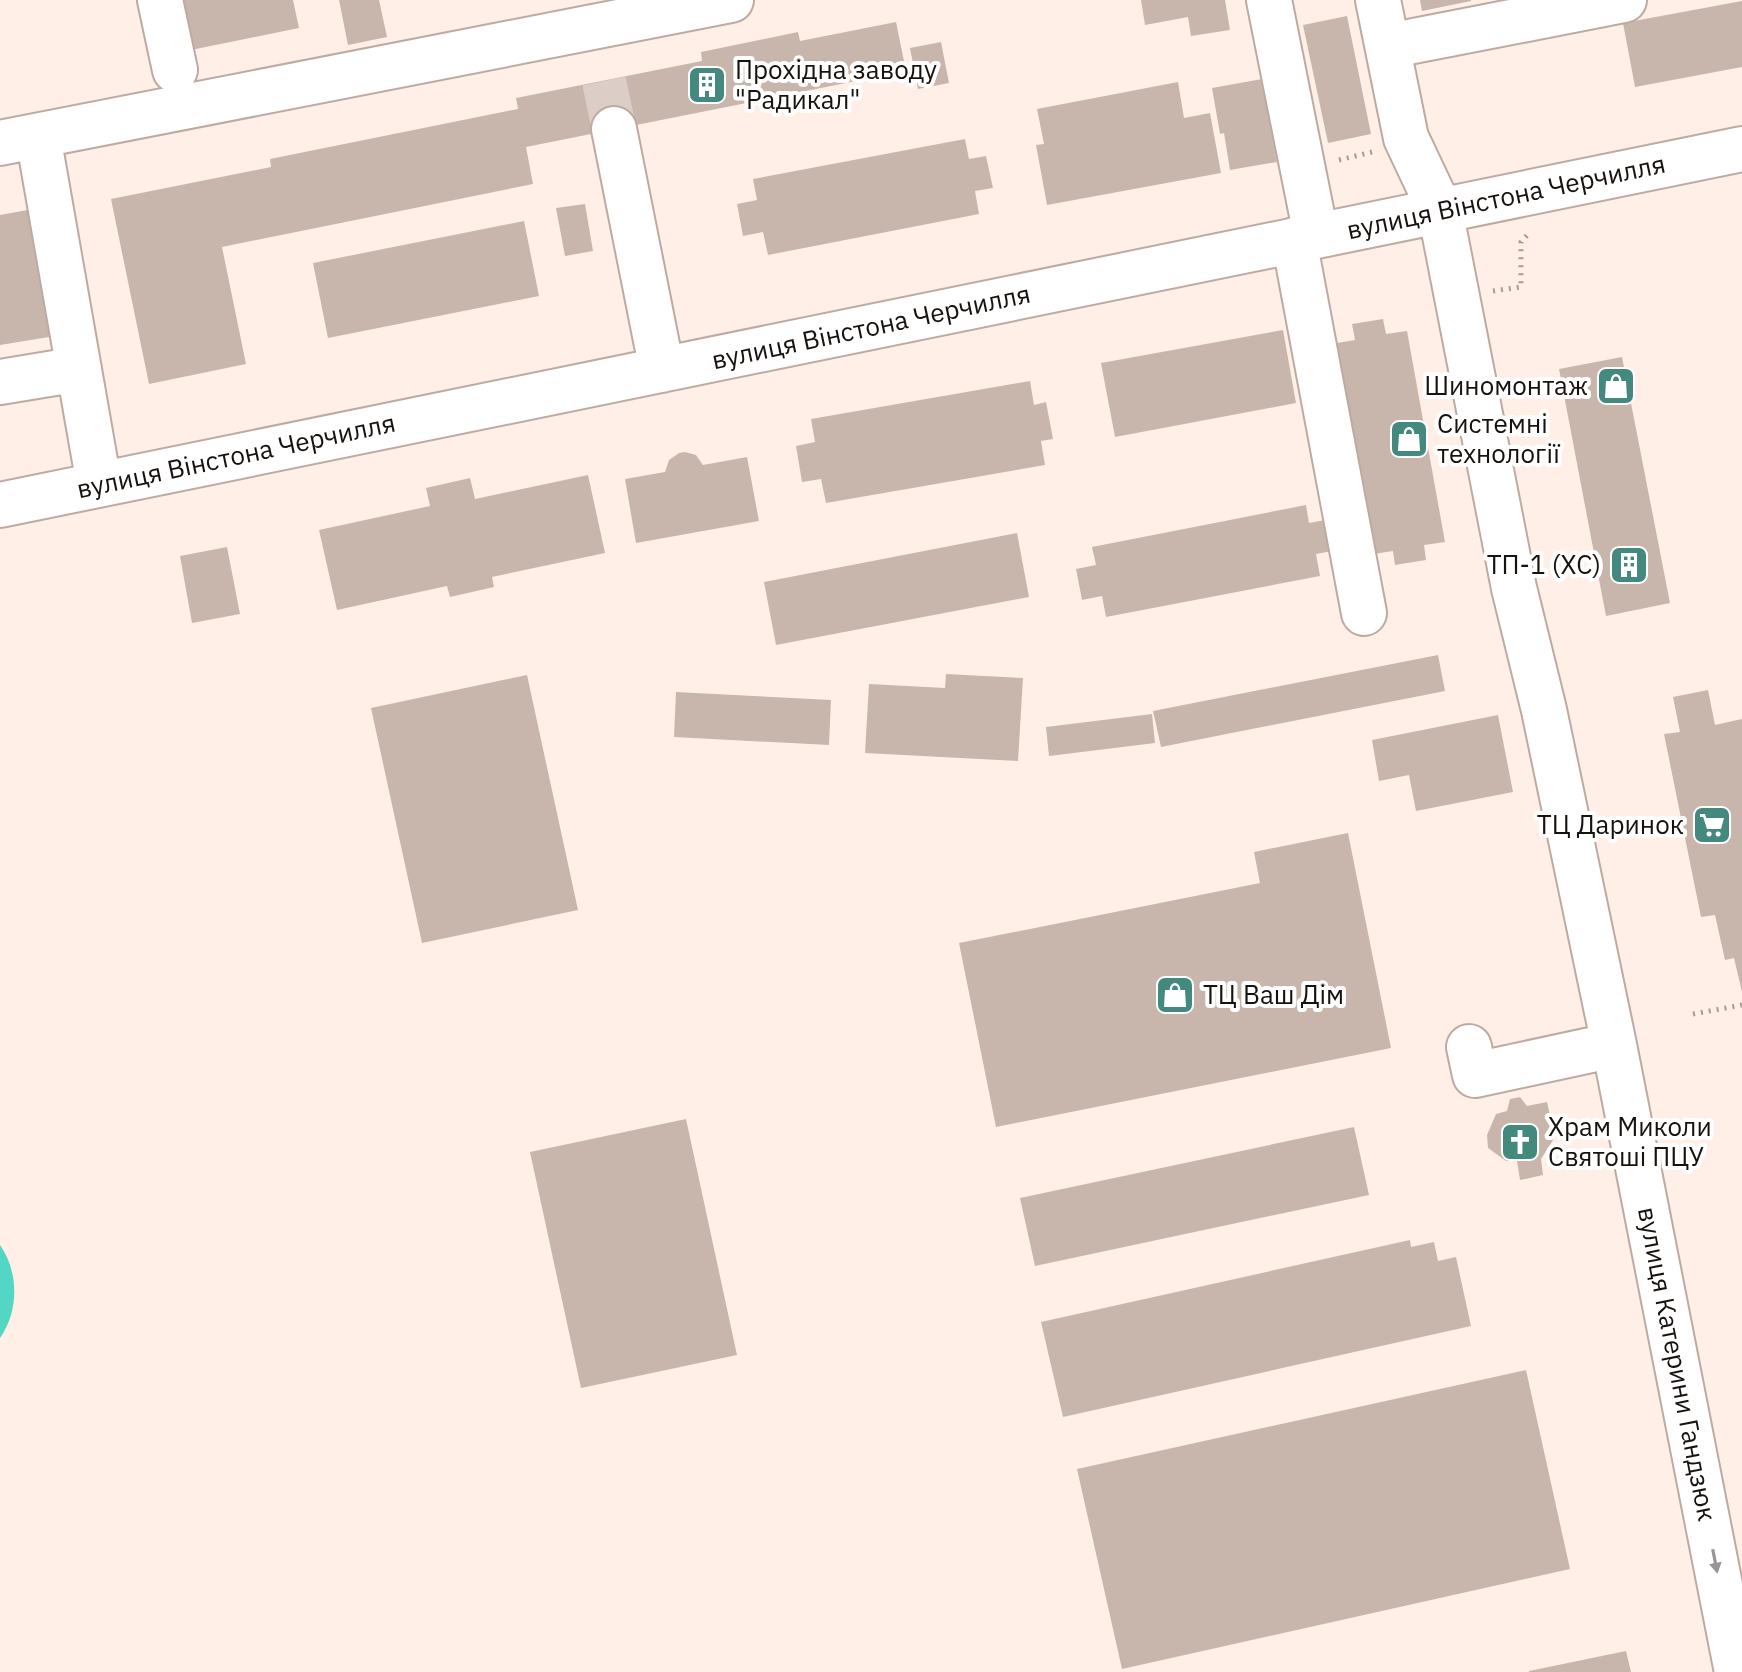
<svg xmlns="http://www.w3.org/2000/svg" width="1742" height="1672" font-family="'IBM Plex Sans',sans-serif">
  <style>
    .water { fill: #54d6c4 }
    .building { fill: #c8b6ac }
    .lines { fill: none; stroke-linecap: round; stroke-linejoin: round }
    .minor-tunnel { stroke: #dccec7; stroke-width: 44; stroke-dasharray: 44 22; stroke-linecap: butt }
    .minor-casing { stroke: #bdaba1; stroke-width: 48 }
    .path { stroke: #a79b95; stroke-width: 5; stroke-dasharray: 2 6; stroke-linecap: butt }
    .minor { stroke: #fff; stroke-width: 44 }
    .oneway { fill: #979493 }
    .labels { text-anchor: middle; stroke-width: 8; stroke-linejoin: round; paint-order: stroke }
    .poi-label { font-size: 26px; fill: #18120f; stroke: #fff; text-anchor: start }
    .street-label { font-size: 26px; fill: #18120f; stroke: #fff }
  </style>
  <rect width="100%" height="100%" fill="#ffefe7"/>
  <path class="water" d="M 0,1245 C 19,1272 19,1311 0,1338 Z"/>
  <path class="building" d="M 181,0 L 293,0 L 299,28 L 191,50 Z
    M 339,0 L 379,0 L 387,37 L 348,45 Z
    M 1141,0 L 1225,0 L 1230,30 L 1191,36 L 1188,17 L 1145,25 Z
    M 1420,0 L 1471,0 L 1471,1 L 1422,11 Z
    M 1742,1 L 1742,67 L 1635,87 L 1623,23 Z
    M 1347,16 L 1371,134 L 1328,143 L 1303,25 Z
    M 896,22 L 906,71 L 526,147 L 533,184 L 222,247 L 246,364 L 149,384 L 111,199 L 271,167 L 270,159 L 518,109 L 516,98 L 702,61 L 701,52 L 798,32 L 800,41 Z
    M 941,42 L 949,83 L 918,89 L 910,48 Z
    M 1262,79 L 1277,162 L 1230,170 L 1224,133 L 1220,134 L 1212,88 Z
    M 1178,82 L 1184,118 L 1210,113 L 1221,173 L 1047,205 L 1036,145 L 1044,144 L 1037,109 Z
    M 965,139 L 969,159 L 986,156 L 993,188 L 975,191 L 979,214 L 768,255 L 763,232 L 743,236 L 737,204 L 757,200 L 753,179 Z
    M 585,204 L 593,251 L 565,256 L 556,208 Z
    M 33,209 L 55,336 L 0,345 L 0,215 Z
    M 524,221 L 539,296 L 328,338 L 313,263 Z
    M 1383,319 L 1386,334 L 1407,331 L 1445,542 L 1424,545 L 1426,560 L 1395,565 L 1393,551 L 1374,554 L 1337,343 L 1355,340 L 1352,324 Z
    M 1283,330 L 1296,403 L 1115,437 L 1101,363 Z
    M 1622,357 L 1670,603 L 1606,616 L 1559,369 Z
    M 1030,381 L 1034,405 L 1046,402 L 1053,439 L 1041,441 L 1045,465 L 826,503 L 821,479 L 802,482 L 796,446 L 815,442 L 811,419 Z
    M 685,452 L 696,455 L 703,465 L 747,457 L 759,521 L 636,543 L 625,479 L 665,472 L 669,460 L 679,453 Z
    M 588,475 L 605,553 L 492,577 L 494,587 L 450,597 L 447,586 L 337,610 L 319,530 L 430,506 L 426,488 L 470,478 L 475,499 Z
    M 1306,505 L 1309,523 L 1325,520 L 1332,551 L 1316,554 L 1320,576 L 1106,617 L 1102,596 L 1082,600 L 1076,569 L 1096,565 L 1092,547 Z
    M 1017,533 L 1029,597 L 776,645 L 764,582 Z
    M 227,547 L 240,614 L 192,623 L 180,556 Z
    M 1438,655 L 1445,691 L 1161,747 L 1153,711 Z
    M 946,674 L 1023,678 L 1018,761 L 865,753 L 869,684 L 945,688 Z
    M 527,675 L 578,910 L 422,943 L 371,708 Z
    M 1708,690 L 1715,725 L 1742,719 L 1742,992 L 1734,958 L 1725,960 L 1715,915 L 1701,917 L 1664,734 L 1680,732 L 1673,697 Z
    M 676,692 L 831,700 L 829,745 L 674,737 Z
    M 1152,714 L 1155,743 L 1049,756 L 1046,727 Z
    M 1498,715 L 1513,792 L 1416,811 L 1409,775 L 1379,781 L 1372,740 Z
    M 1348,833 L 1391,1048 L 996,1127 L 959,943 L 1260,883 L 1254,852 Z
    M 1520,1097 L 1527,1106 L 1547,1102 L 1555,1137 L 1541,1159 L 1543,1175 L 1520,1180 L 1517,1161 L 1506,1161 L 1488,1148 L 1487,1135 L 1496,1114 L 1507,1111 L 1510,1099 Z
    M 686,1119 L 737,1355 L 581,1388 L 530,1152 Z
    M 1354,1127 L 1369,1195 L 1035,1266 L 1020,1198 Z
    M 1410,1240 L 1411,1247 L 1434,1242 L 1438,1261 L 1456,1257 L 1471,1326 L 1063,1417 L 1041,1322 Z
    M 1526,1370 L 1570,1569 L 1122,1669 L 1077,1469 Z
    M 1626,1651 L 1631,1672 L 1529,1672 L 1529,1671 Z"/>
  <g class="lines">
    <path class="minor-tunnel" d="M 604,81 L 614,129"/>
    <defs>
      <path id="minor" d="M 160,0 L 175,70
        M 1269,0 L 1316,235
        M 1378,0 L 1406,138 L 1440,210 L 1514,588 L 1544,710 L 1614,1045 L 1737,1672
        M 1388,46 L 1624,0
        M 614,129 L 662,370
        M 38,136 L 99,484
        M 0,143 L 731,0
        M 1294,240 L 1364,613
        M 0,382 L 79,369
        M 0,505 L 1742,149
        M 1469,1047 L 1475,1075 L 1614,1045"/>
    </defs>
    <use href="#minor" class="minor-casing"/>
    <path class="path" d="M 1339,160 L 1372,152
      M 1493,291 L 1521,287 L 1521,242 L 1529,233
      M 1693,1014 L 1742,1005"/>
    <use href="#minor" class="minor"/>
  </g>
  <defs><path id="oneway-solid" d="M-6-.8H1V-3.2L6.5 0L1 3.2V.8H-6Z" transform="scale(2)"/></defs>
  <use class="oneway" href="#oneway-solid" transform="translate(1715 1561) rotate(79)"/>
  <defs>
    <symbol id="building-square" viewBox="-11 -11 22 22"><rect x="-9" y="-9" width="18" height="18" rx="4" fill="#44897e" stroke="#fff"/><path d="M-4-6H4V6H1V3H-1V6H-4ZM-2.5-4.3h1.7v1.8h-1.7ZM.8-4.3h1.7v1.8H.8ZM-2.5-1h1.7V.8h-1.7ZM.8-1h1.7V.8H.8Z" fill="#fff"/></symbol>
    <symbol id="shop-square" viewBox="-11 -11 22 22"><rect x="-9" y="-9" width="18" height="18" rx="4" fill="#44897e" stroke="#fff"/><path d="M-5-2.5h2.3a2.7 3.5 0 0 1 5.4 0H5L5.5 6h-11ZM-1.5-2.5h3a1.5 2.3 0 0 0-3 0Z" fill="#fff"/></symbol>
    <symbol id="supermarket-square" viewBox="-11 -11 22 22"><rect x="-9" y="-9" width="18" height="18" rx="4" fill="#44897e" stroke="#fff"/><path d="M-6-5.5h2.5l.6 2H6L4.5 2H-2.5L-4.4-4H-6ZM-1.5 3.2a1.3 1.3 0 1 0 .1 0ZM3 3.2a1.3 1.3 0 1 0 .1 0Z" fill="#fff"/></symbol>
    <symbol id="church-square" viewBox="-11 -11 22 22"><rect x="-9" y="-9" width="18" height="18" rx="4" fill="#44897e" stroke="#fff"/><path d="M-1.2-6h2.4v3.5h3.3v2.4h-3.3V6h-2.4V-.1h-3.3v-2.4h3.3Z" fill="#fff"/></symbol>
  </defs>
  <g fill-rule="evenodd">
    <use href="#building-square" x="685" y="63" width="44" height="44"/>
    <use href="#shop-square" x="1594" y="364" width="44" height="44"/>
    <use href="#shop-square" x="1387" y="417" width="44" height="44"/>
    <use href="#building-square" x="1607" y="543" width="44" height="44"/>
    <use href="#supermarket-square" x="1690" y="803" width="44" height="44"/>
    <use href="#shop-square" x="1153" y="973" width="44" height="44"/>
    <use href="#church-square" x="1498" y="1120" width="44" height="44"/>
  </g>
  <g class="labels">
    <g class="poi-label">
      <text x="735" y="79">Прохідна заводу<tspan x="735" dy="30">"Радикал"</tspan></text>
      <text x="1588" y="395" text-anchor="end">Шиномонтаж</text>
      <text x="1437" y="433">Системні<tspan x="1437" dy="30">технології</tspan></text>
      <text x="1601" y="574" text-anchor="end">ТП-1 (ХС)</text>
      <text x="1684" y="834" text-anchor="end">ТЦ Даринок</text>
      <text x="1203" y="1004">ТЦ Ваш Дім</text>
      <text x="1548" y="1136">Храм Миколи<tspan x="1548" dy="30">Святоші ПЦУ</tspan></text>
    </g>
    <g class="street-label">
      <text transform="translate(1506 197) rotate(-12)" y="9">вулиця Вінстона Черчилля</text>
      <text transform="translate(871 327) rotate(-12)" y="9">вулиця Вінстона Черчилля</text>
      <text transform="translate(236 456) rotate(-12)" y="9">вулиця Вінстона Черчилля</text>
      <text transform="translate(1677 1364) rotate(79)" y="9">вулиця Катерини Гандзюк</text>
    </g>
  </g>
</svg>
